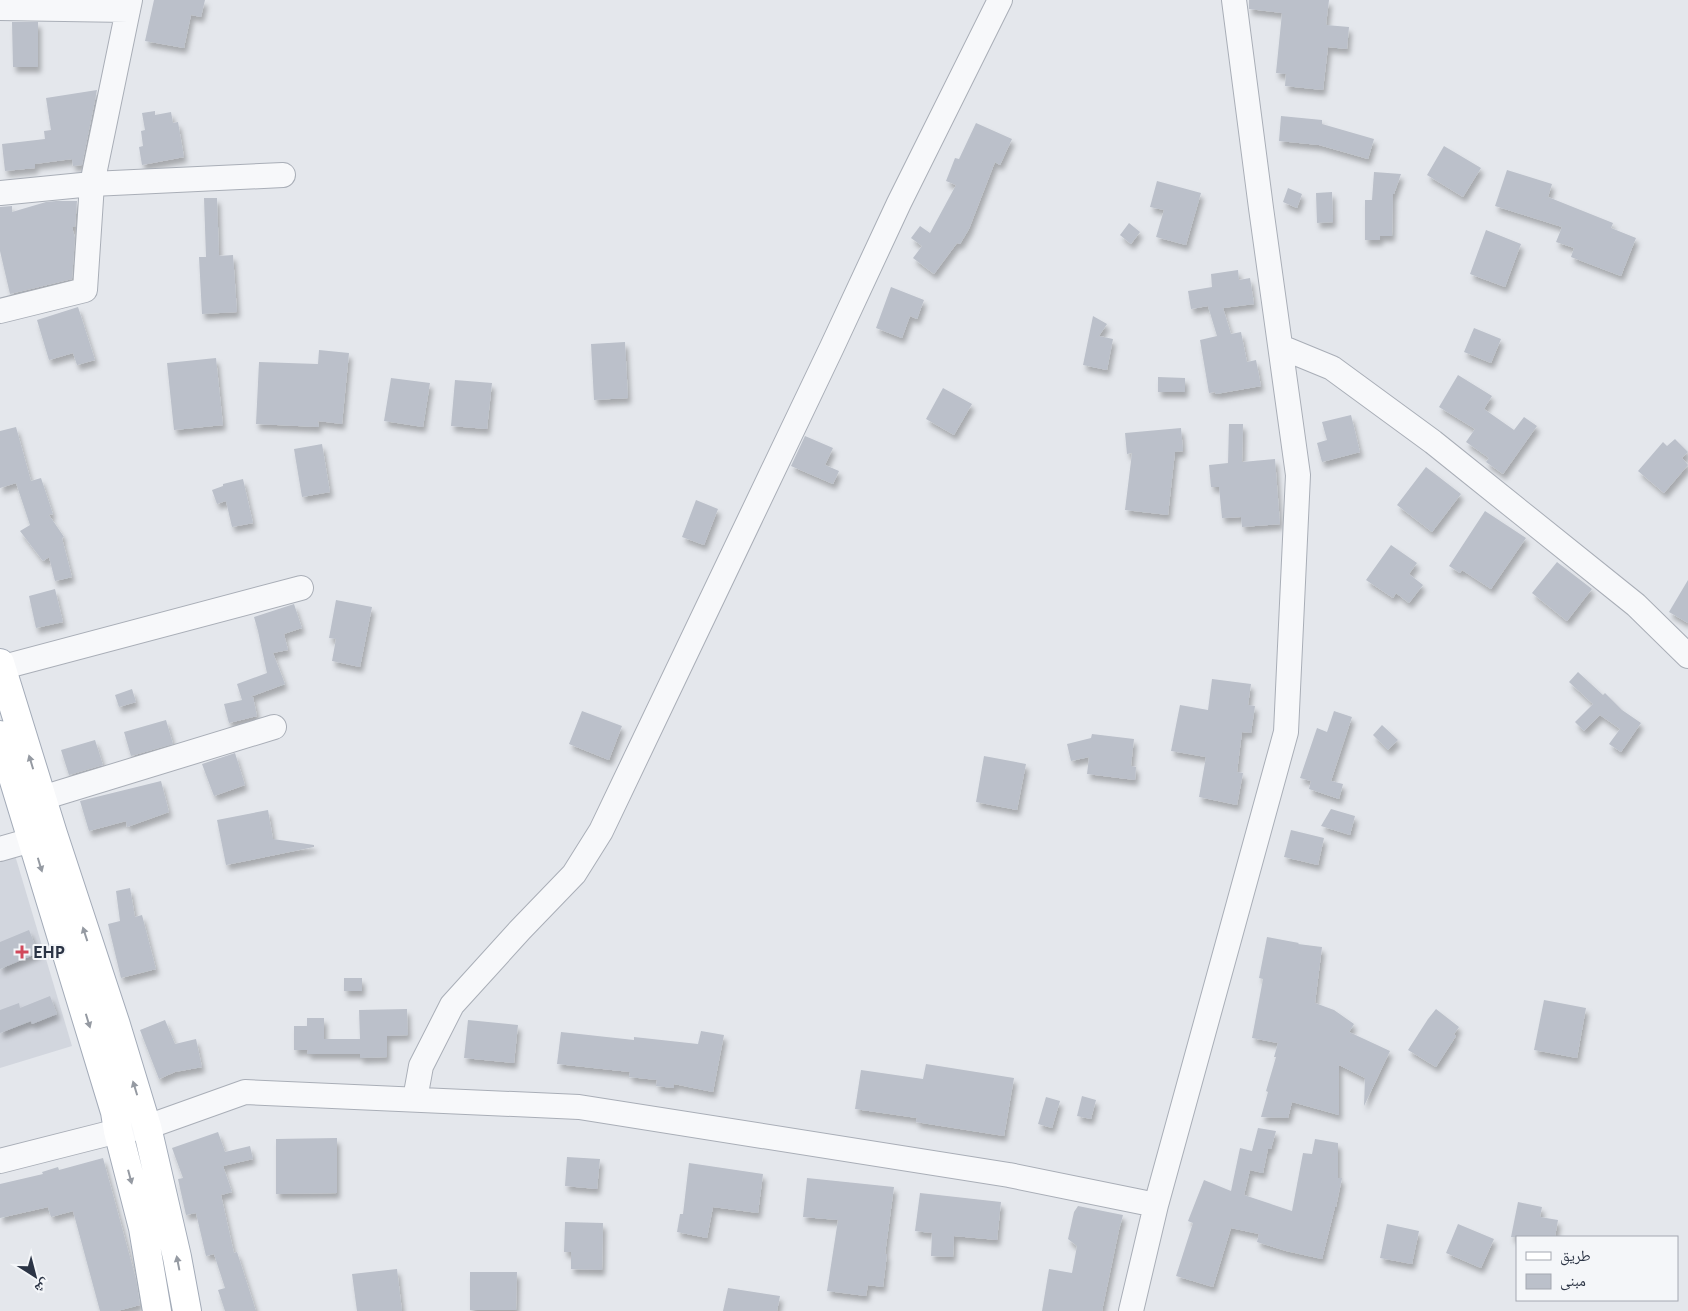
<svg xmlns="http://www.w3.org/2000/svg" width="1688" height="1311" font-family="'Alegreya Sans','Noto Naskh Arabic',sans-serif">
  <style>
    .built { fill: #d2d6de }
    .building { fill: #bbc0ca; filter: url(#shadow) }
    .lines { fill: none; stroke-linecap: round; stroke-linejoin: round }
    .minor-casing { stroke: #a9aeb7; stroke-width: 26 }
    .major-casing { stroke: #a3abb8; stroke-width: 30 }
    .minor { stroke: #f7f8fa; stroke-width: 24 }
    .major { stroke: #fff; stroke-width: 28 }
    .oneway { fill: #959aa2 }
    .poi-dot { fill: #d1495b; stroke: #f4f6f9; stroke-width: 2 }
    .labels { text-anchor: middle; stroke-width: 4; stroke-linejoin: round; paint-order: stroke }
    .poi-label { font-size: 18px; font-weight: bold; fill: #2b3445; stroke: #f4f6f9; text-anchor: start }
  </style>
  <defs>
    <filter id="shadow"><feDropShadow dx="3" dy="5.5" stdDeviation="2.5" flood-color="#0004"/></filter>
  </defs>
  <rect width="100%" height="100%" fill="#e4e7ec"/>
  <path class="built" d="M 14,852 L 72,1046 L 0,1068 L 0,857 Z"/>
  <path class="building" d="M 154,0 L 205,0 L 201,17 L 191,15 L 184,48 L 145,41 Z
    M 1249,0 L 1329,0 L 1326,25 L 1349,27 L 1347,49 L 1328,47 L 1323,90 L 1285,86 L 1286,74 L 1276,73 L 1282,13 L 1249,9 Z
    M 12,22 L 38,22 L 38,67 L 13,67 Z
    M 97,90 L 82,165 L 73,166 L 72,159 L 35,164 L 35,168 L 5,171 L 2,144 L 45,139 L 44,131 L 51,130 L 46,98 Z
    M 155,111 L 155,115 L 171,112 L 173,123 L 178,122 L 184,157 L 142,165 L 139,147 L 143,146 L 141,131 L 145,130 L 142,113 Z
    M 1281,116 L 1322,120 L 1322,124 L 1374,139 L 1368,159 L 1319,145 L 1279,141 Z
    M 976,123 L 1012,139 L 1000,165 L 995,162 L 969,229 L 960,244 L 957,243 L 934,274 L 913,258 L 922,246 L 911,238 L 920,226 L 930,233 L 956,185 L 946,181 L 955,158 L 959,159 Z
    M 1444,146 L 1481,168 L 1463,197 L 1427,175 Z
    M 1507,170 L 1552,184 L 1548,197 L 1613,223 L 1611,228 L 1636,238 L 1621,276 L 1571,257 L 1574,248 L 1556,242 L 1562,227 L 1495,206 Z
    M 1374,172 L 1401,174 L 1394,194 L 1393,194 L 1392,236 L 1380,236 L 1380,240 L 1365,240 L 1365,200 L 1372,200 Z
    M 1157,181 L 1201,193 L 1186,245 L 1156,237 L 1164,210 L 1150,207 Z
    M 1288,188 L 1302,194 L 1297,208 L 1283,202 Z
    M 1332,192 L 1333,222 L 1317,223 L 1316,193 Z
    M 204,198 L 217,198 L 219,256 L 233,255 L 237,312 L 202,314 L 199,257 L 206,257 Z
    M 56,201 L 77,201 L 75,227 L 72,227 L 75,238 L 72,279 L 10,294 L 0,251 L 0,207 L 12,206 L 12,212 L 46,202 Z
    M 1129,223 L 1140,232 L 1131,244 L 1120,235 Z
    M 1486,230 L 1521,244 L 1505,287 L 1470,274 Z
    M 1238,270 L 1239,280 L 1250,278 L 1254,304 L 1223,308 L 1231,334 L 1241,332 L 1247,362 L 1256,360 L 1261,386 L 1216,394 L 1215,392 L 1209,393 L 1200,340 L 1217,336 L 1208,306 L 1191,309 L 1188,291 L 1212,287 L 1211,274 Z
    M 891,287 L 924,300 L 917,319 L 910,316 L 902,338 L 876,328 Z
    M 78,307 L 95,360 L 77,365 L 73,353 L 49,360 L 37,320 Z
    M 1093,316 L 1107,324 L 1099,336 L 1113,339 L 1107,370 L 1083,365 Z
    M 1474,328 L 1501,339 L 1491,363 L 1464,352 Z
    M 625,342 L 628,398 L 594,400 L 591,344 Z
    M 319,350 L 349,353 L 342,424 L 318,421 L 319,427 L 256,424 L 259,362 L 318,364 Z
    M 216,358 L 223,425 L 174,430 L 167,363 Z
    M 1458,375 L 1492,396 L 1484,409 L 1514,430 L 1524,417 L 1537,426 L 1503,474 L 1486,462 L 1489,458 L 1466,442 L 1475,429 L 1439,407 Z
    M 1158,377 L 1185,378 L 1185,392 L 1158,392 Z
    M 391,378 L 430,383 L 423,427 L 384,421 Z
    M 455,380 L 492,383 L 487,429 L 451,426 Z
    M 943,388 L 972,404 L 954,435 L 926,419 Z
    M 1351,415 L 1360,452 L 1322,462 L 1317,443 L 1327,440 L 1322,422 Z
    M 1229,424 L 1243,424 L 1242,462 L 1275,459 L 1280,524 L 1242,527 L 1241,517 L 1222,518 L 1219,487 L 1211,487 L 1209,465 L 1228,463 Z
    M 16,427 L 31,481 L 41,478 L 53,514 L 49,515 L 64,537 L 62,538 L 72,577 L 55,581 L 49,557 L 43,561 L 20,531 L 30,525 L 16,483 L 0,488 L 0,431 Z
    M 1181,428 L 1183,451 L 1175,452 L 1168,515 L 1125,510 L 1132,453 L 1127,454 L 1125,433 Z
    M 805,436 L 833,448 L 825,465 L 839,471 L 833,484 L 791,466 Z
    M 1675,439 L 1688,452 L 1682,458 L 1688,465 L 1664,493 L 1638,471 L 1663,442 L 1667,446 Z
    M 322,444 L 330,492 L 302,497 L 294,449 Z
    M 1426,467 L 1461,494 L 1432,532 L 1397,505 Z
    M 243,479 L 253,523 L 232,527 L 226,501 L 217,504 L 212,490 L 223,486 L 223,484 Z
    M 696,500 L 718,509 L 704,545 L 682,537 Z
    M 1485,511 L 1526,538 L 1491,589 L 1462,570 L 1460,573 L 1449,566 Z
    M 1391,545 L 1417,563 L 1409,574 L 1423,585 L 1409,603 L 1396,593 L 1393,598 L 1366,580 Z
    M 1557,562 L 1592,589 L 1567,621 L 1532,593 Z
    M 1688,580 L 1688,623 L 1669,612 Z
    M 55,589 L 63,622 L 36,628 L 29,596 Z
    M 336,600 L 372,607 L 360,667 L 332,661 L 336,639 L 329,638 Z
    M 294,604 L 302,628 L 284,634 L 288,650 L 273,653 L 285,684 L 250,697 L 253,697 L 257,716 L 229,723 L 224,704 L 242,700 L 237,684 L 267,673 L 258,631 L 254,617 Z
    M 1578,672 L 1603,695 L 1605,693 L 1622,710 L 1641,723 L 1621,752 L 1609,744 L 1620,729 L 1600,715 L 1584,731 L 1575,722 L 1593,704 L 1569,682 Z
    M 1212,679 L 1251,684 L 1248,705 L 1255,706 L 1251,733 L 1242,732 L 1237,772 L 1243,773 L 1237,805 L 1199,797 L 1206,757 L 1171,751 L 1180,705 L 1208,710 Z
    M 132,689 L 136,702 L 119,707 L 115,695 Z
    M 582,711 L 622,726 L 609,760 L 569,744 Z
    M 1334,711 L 1352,717 L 1331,781 L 1343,784 L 1339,799 L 1309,789 L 1311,781 L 1300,778 L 1317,728 L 1327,732 Z
    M 166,720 L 173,744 L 131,756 L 124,732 Z
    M 1382,725 L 1398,740 L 1388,750 L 1373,735 Z
    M 1092,734 L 1134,739 L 1131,766 L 1136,767 L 1135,780 L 1087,774 L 1089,757 L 1071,761 L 1067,744 L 1091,738 Z
    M 95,740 L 103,765 L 69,775 L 61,750 Z
    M 235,753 L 245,785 L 214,796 L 202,764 Z
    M 984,756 L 1026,764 L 1017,810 L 976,802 Z
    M 161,781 L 169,812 L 127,827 L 126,821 L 89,831 L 80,801 Z
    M 1331,809 L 1355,816 L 1350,835 L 1321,826 Z
    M 268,810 L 273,839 L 314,845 L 314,847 L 226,865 L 217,820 Z
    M 1291,830 L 1324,838 L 1318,865 L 1284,857 Z
    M 130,888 L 135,917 L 142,915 L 156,969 L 121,978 L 108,924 L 120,921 L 116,891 Z
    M 29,930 L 38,953 L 0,969 L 0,942 Z
    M 1267,937 L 1299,943 L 1298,944 L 1322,947 L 1315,1003 L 1334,1010 L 1354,1024 L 1349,1032 L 1390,1051 L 1364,1106 L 1365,1078 L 1339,1065 L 1339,1115 L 1292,1102 L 1288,1118 L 1261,1117 L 1268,1092 L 1266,1091 L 1276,1057 L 1274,1057 L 1278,1043 L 1252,1038 L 1263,979 L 1259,978 Z
    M 344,978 L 362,978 L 362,991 L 344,991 Z
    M 50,996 L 57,1014 L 32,1024 L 31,1021 L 0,1033 L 0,1010 L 19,1003 L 20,1008 Z
    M 1544,1000 L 1586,1008 L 1577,1058 L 1534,1050 Z
    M 407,1009 L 408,1035 L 387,1036 L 387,1057 L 360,1058 L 360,1054 L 307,1054 L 308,1050 L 294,1050 L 294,1026 L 307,1026 L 307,1018 L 324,1018 L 324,1039 L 360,1039 L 359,1010 Z
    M 1436,1009 L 1459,1027 L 1454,1034 L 1456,1036 L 1436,1067 L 1408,1050 L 1428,1019 Z
    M 165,1020 L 175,1044 L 196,1039 L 202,1067 L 175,1072 L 159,1079 L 140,1030 Z
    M 468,1020 L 518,1025 L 514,1063 L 464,1058 Z
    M 701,1031 L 724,1035 L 713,1092 L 674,1084 L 674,1088 L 656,1086 L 657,1080 L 629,1077 L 630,1072 L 557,1064 L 561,1032 L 634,1040 L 634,1037 L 698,1044 Z
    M 926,1064 L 1014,1078 L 1004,1136 L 916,1122 L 917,1118 L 855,1109 L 861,1070 L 923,1079 Z
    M 1082,1096 L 1096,1100 L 1091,1119 L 1077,1116 Z
    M 1046,1097 L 1060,1101 L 1052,1128 L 1038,1124 Z
    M 1258,1128 L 1276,1131 L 1271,1149 L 1268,1149 L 1263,1173 L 1250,1170 L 1244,1195 L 1292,1211 L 1303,1153 L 1312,1154 L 1315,1139 L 1338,1143 L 1338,1178 L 1342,1178 L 1336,1207 L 1335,1207 L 1322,1259 L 1286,1251 L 1257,1242 L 1259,1234 L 1231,1228 L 1213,1287 L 1176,1276 L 1193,1223 L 1188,1221 L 1204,1180 L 1231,1191 L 1240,1148 L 1252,1151 Z
    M 218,1132 L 225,1152 L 250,1146 L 253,1159 L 223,1166 L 232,1192 L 221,1195 L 234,1253 L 237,1252 L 256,1311 L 225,1311 L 218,1290 L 225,1288 L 214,1254 L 206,1256 L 196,1213 L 186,1215 L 178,1179 L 183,1178 L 172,1148 Z
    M 337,1138 L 337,1193 L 276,1194 L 276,1139 Z
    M 567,1157 L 600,1159 L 597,1189 L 565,1186 Z
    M 103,1158 L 136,1279 L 140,1305 L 117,1311 L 100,1311 L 73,1211 L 51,1217 L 48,1207 L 0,1218 L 0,1184 L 43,1174 L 42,1172 L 58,1167 L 59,1170 Z
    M 689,1163 L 763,1174 L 758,1213 L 713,1207 L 707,1238 L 677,1232 L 680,1214 L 683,1214 Z
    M 807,1178 L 894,1187 L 885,1254 L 887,1254 L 883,1287 L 868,1285 L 866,1296 L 827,1291 L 838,1220 L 803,1217 Z
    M 920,1193 L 1001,1202 L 997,1240 L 954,1236 L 953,1257 L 931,1256 L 932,1233 L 915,1231 Z
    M 1518,1202 L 1542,1207 L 1540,1217 L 1558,1220 L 1555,1237 L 1511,1237 Z
    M 1078,1206 L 1123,1215 L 1119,1230 L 1102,1311 L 1042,1311 L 1049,1269 L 1072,1273 L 1077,1246 L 1068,1239 L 1074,1212 Z
    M 565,1222 L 603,1223 L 602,1270 L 571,1269 L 571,1252 L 564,1252 Z
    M 1387,1224 L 1419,1231 L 1412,1264 L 1380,1258 Z
    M 1458,1224 L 1494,1239 L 1481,1268 L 1446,1253 Z
    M 397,1269 L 402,1311 L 357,1311 L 352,1274 Z
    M 470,1272 L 517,1272 L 516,1310 L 470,1310 Z
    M 728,1288 L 780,1296 L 777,1311 L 723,1311 Z"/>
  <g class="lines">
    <defs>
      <path id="minor" d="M 0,8 L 128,10
        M 0,193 L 92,184 L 283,175
        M 0,311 L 85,290 L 92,184 L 130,0
        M 1281,347 L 1332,368 L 1433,442 L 1636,605 L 1688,656
        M 0,668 L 301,588
        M 42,798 L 274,727
        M 0,849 L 49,835
        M 415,1099 L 421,1066 L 452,1005 L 520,930 L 574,874 L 601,831 L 832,347 L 899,203 L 1000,0
        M 0,1161 L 118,1131 L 147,1127 L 245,1092 L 579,1107 L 1009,1175 L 1156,1205
        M 1131,1311 L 1156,1205 L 1286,732 L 1298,475 L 1261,208 L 1234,0"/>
      <path id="major" d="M 0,663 L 53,834 L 116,1025 L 147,1127 L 177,1257 L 187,1311
        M 0,735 L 115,1112 L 118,1131 L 143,1228 L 157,1311"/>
    </defs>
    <use href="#minor" class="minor-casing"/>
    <use href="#major" class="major-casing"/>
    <use href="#minor" class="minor"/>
    <use href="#major" class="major"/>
  </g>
  <defs><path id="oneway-solid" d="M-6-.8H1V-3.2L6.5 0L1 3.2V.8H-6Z" transform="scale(1.25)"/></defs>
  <g class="oneway">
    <use href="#oneway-solid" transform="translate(31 762) rotate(-107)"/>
    <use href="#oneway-solid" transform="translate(40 865) rotate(73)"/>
    <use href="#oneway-solid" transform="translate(85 934) rotate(-108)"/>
    <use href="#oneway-solid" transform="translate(88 1021) rotate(73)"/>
    <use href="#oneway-solid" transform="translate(135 1088) rotate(-107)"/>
    <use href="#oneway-solid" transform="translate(130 1177) rotate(75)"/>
    <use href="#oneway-solid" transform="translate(178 1263) rotate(-101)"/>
  </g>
  <path class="poi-dot" d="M19.5 944.5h5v5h5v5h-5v5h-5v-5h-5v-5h5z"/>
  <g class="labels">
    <g class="poi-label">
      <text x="33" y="958">EHP</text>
    </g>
  </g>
  <rect x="1516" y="1236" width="162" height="65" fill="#f4f6f9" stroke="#a4a8b1"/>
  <rect x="1526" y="1252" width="25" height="8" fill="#ffffff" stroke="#a4a8b1"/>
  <text x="1560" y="1261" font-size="15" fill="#2b3445">طريق</text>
  <rect x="1526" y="1274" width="25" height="15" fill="#bbc0ca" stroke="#a4a8b1"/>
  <text x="1560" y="1286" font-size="15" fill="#2b3445">مبنى</text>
  <g transform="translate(35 1276) rotate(144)" stroke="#f4f6f9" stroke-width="4" paint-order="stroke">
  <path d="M0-4L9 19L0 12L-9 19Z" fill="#2b3445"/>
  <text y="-8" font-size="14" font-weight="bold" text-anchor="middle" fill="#2b3445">ش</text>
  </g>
</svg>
